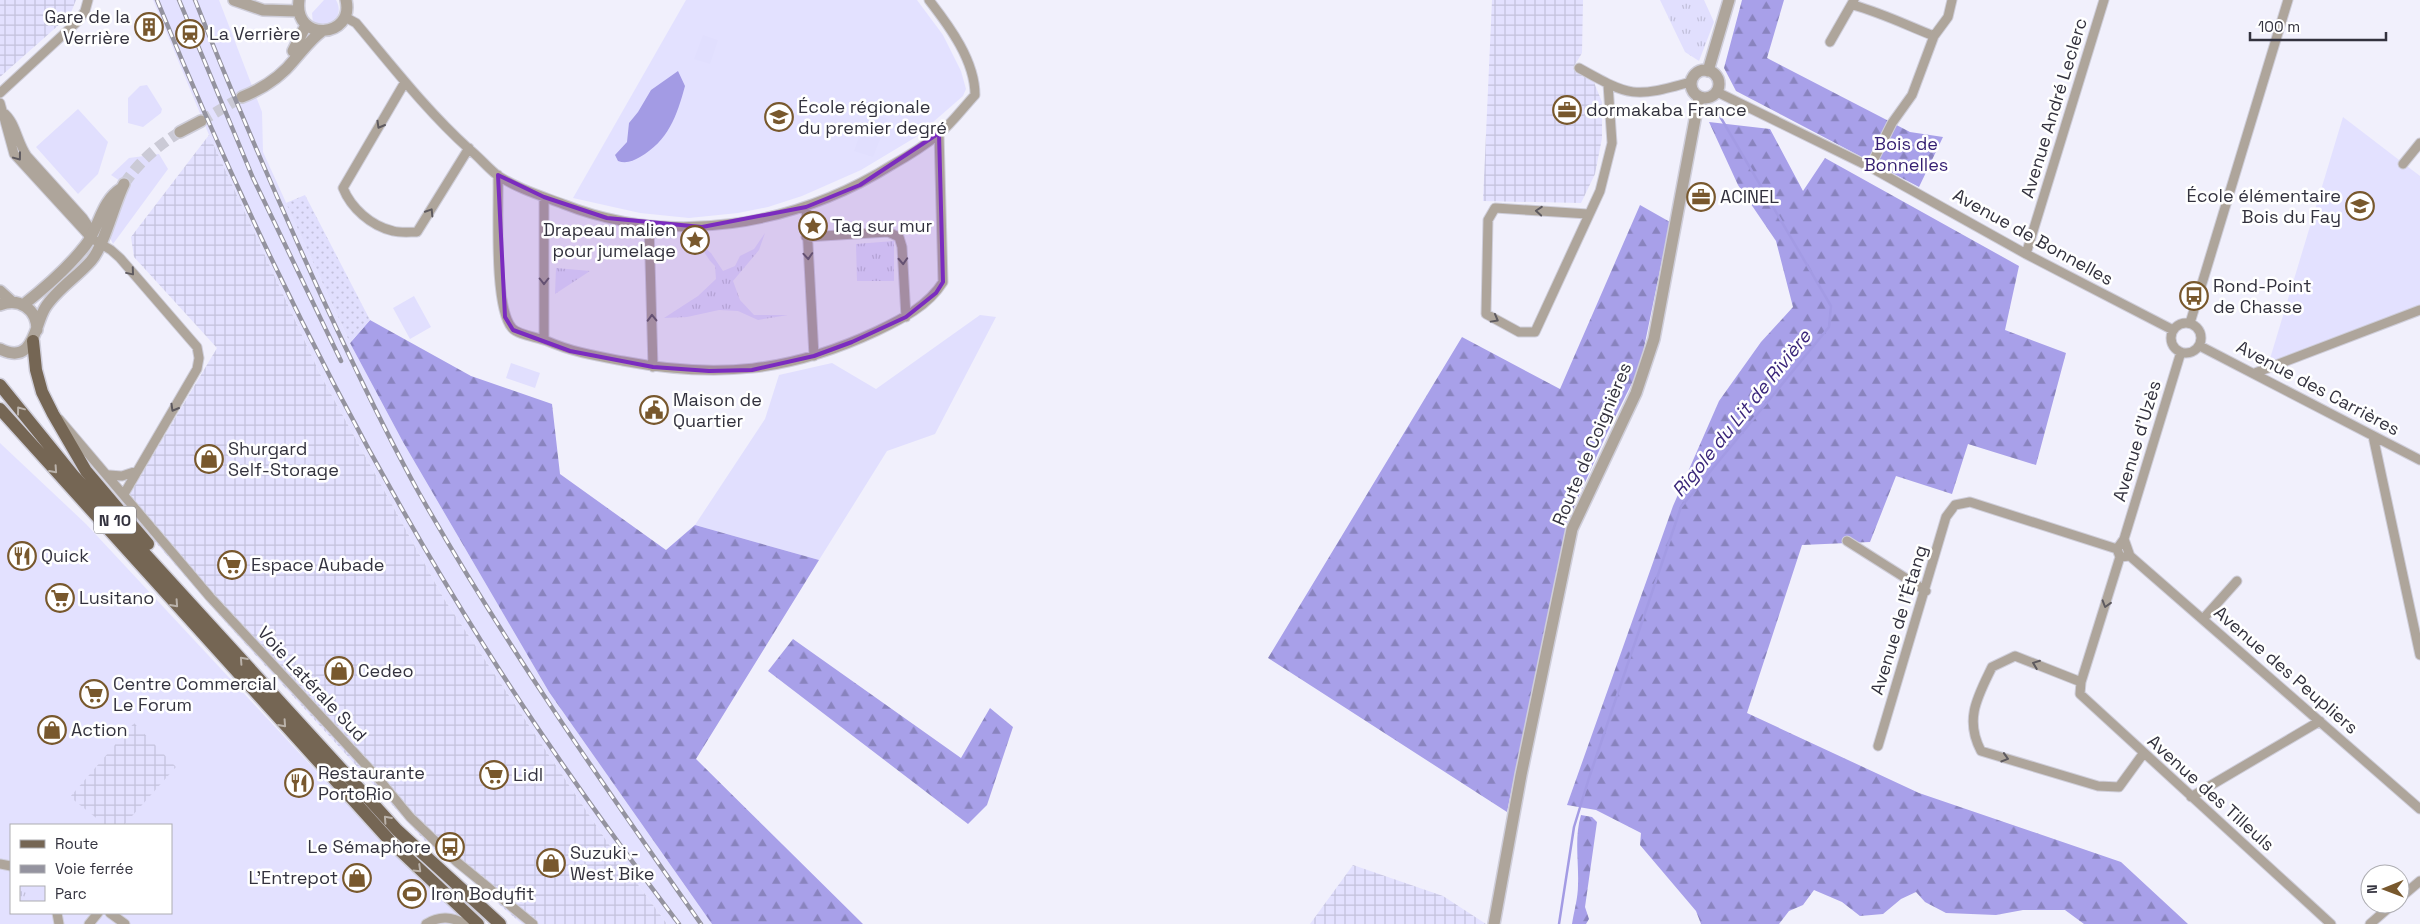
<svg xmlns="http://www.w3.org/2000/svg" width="2420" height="924" font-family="'Space Grotesk',sans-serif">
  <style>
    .built { fill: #e3e1ff; fill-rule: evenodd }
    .industrial { fill: url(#industrial-grid) }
    .grass { fill: #e1dffe }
    .forest { fill: url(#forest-firs) }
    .park { fill: url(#park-tufts) }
    .garden { fill: url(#garden-dots) }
    .water { fill: #a39be4 }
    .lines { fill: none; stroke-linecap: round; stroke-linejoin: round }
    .stream { stroke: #a39be4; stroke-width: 2.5 }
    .tertiary-tunnel { stroke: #cbcad6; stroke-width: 11; stroke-dasharray: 11 5.5; stroke-linecap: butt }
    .minor-casing { stroke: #cfceda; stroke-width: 11 }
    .tertiary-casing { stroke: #cfceda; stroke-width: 14 }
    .primary-casing { stroke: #cfceda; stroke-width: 15 }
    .minor { stroke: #aea59b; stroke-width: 9 }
    .tertiary { stroke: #aea59b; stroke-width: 11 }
    .primary { stroke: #756654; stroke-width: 12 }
    .rail-casing { stroke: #94939f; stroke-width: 4.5 }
    .rail { stroke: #fff; stroke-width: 2.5; stroke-dasharray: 8; stroke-linecap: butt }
    .oneway { stroke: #5e5a5f }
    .oneway2 { stroke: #bab2aa }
    .marked { fill: #7b2cbf; fill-opacity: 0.2; stroke: #7b2cbf; stroke-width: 4; stroke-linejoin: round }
    .labels { text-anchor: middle; stroke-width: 5; stroke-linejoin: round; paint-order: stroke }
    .shield { fill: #fff; stroke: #707078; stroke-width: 1 }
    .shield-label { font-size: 16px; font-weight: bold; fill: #33323e }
    .poi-label { font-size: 18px; fill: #33323e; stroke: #fff; text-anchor: start }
    .street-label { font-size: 18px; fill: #33323e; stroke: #fff }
    .park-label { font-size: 18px; fill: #341e71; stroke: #fff }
    .water-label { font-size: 19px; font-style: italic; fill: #3a267a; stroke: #fff }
  </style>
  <defs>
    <pattern id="industrial-grid" width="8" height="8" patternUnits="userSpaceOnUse" patternTransform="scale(1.25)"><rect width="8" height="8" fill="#e3e1ff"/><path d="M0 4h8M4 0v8" fill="none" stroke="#c3c2dc"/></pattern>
    <pattern id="forest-firs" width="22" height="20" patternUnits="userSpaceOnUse" patternTransform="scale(1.25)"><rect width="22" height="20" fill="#a8a0e9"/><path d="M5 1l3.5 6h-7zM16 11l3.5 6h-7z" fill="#8983be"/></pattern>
    <pattern id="park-tufts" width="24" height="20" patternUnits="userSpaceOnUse" patternTransform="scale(1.25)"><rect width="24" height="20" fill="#e1dffe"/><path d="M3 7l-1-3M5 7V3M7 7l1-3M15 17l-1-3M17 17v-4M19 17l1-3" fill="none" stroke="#c2c0db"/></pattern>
    <pattern id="garden-dots" width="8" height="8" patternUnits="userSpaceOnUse" patternTransform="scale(1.25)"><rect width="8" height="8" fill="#e1dffe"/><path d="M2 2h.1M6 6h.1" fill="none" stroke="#c2c0db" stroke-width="1.8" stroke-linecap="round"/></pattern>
  </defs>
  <rect width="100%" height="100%" fill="#f1f0fc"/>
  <path class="built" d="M 153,0 L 219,0 L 262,112 L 263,152 L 350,343 L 403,442 L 549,692 L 712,924 L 667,924 L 614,852 L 444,599 L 321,376 L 209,135 Z
    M 686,0 L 917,0 L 943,35 L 961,71 L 966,89 L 963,96 L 916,137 L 861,170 L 802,196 L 768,207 L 738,213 L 689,218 L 640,213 L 573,198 Z
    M 2343,117 L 2420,176 L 2420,310 L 2368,330 L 2269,362 Z
    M 0,443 L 86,524 L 372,831 L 476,924 L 0,924 ZM 11,825 L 171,825 L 171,913 L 11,913 Z"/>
  <path class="industrial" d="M 0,0 L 76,0 L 70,15 L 0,77 Z
    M 1492,0 L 1583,0 L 1582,53 L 1573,68 L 1593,80 L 1602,102 L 1602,138 L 1595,174 L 1581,203 L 1483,201 Z
    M 209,135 L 321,376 L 444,599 L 614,852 L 667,924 L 522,924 L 425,841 L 218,614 L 123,505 L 217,348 L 134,257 L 131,237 Z
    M 134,723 L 176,767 L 124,825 L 105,825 L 70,797 Z
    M 1353,865 L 1443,896 L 1486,924 L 1310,924 Z"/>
  <path class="grass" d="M 324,0 L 336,0 C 342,10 338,21 327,26 L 313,24 L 312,13 Z
    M 703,35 L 718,40 L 710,64 L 694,59 Z
    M 147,85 L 162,109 L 161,113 L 143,127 L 128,123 L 128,98 L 140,86 Z
    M 78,109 L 108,142 L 98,174 L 78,194 L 36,147 Z
    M 868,112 L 888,119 L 873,157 L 854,151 Z
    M 159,154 L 168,169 L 113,244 L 109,236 L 129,187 L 111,175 L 129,158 Z
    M 414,296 L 431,327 L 410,339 L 393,308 Z
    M 980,315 L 996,317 L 935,434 L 887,451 L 819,560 L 695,525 L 765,419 L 779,375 L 832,363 L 876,389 Z
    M 511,363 L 540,373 L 535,388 L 506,378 Z"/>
  <path class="forest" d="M 1742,0 L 1784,0 L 1767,58 L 1910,132 L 1943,137 L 1919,187 L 1736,91 L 1724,68 Z
    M 1709,122 L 1770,129 L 1803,191 L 1825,158 L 2019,266 L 2005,330 L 2066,353 L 2036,465 L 1968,444 L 1952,494 L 1896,476 L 1870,542 L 1802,545 L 1747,713 L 1919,793 L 2121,862 L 2188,924 L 2084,924 L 2065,910 L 2023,910 L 1996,915 L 1946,913 L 1925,902 L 1916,892 L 1901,899 L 1883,914 L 1860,916 L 1842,902 L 1814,890 L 1803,905 L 1789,911 L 1779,924 L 1701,924 L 1696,911 L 1640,845 L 1641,833 L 1596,810 L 1567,805 L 1673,506 L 1719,401 L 1761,342 L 1793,307 L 1776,241 L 1738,185 Z
    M 1640,205 L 1670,222 L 1640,367 L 1607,433 L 1567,523 L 1507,812 L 1268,658 L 1462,337 L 1560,389 Z
    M 370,320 L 471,376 L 552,404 L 560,474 L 666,550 L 695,525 L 819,560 L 696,759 L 863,924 L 712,924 L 549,692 L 403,442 L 350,343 Z
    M 793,639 L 961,758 L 990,708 L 1013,727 L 987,805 L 968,824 L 768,671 Z
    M 1581,815 L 1592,817 L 1597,822 L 1585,907 L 1589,919 L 1586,924 L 1572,924 C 1574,911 1578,898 1578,885 C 1579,862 1574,838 1581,815 Z"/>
  <path class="park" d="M 1660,0 L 1704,0 L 1714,22 L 1699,61 L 1685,52 Z
    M 765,233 L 759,250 L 733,281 L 740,300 L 754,315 L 788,315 L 758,320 L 738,311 L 719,310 L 687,317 L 664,318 L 698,296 L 716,279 L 715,266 C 706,258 704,249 695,240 L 711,253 L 723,271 L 735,266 L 740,256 L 754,249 Z
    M 894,241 L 894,281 L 857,281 L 856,244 Z
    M 556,268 L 590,271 L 555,294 Z"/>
  <path class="garden" d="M 305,195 L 370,320 L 350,343 L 286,203 Z"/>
  <path class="water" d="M 678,71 L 685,86 C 677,116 668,141 640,157 C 633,161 626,164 618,161 L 615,155 L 627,142 L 629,123 L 638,112 L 651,90 Z"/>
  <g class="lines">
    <path class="stream" d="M 1559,924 L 1574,827 L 1589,778 L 1681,507 L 1829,327 L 1831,306 L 1718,113"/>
    <path class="tertiary-tunnel" d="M 201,121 L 242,97
      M 124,184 C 139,162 157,146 180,132"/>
    <defs>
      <path id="minor" d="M 1853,5 C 1882,13 1906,25 1934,36
        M 345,17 L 356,23 C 393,67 427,111 469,149 C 479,157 487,167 497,175 C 516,188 542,196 563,204 C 672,247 794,226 892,165 C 908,156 924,146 939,134 C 952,123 963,108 975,95 C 975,61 950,27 929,0
        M 1830,42 L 1854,0
        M 1579,68 C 1631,97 1633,98 1691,82
        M 405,82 L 343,188 C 351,208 371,226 393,231 C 400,233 409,232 417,232 L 469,148
        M 1717,92 L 1870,167 L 2026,254 L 2173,330
        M 0,93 L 78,21 L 85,11 L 88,0
        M 0,103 L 14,154 L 91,238 L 111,250 L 120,258 L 197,347 L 199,358 L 197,369 L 124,494
        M 3,112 C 16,122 17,142 27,156 L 83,218 L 93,233
        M 2403,164 L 2420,143
        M 1870,167 L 1892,123 L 1912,95 L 1934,36 L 1948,17 L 1952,0
        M 498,175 C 499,207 493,306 512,328 C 518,335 537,337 547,341 C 572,352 596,356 623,361 C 717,379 790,372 877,331 C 902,319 928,306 943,282 L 939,133
        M 544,197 L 544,339
        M 806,207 L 814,356
        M 1588,214 L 1495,208 L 1488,220 L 1486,314 L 1519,332 L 1535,332 L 1600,191 L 1612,143 L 1608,84
        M 649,225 L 653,367
        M 806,237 L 888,232 L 899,237 L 902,247 L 906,317
        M 2026,254 L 2104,0
        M2171 338a15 15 0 1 1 30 0a15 15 0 1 1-30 0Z
        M 2190,323 L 2288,0
        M 2200,346 L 2420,460
        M 2255,373 L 2420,310
        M 59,419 L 210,597 L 377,777 L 410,817 L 457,862 L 533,924
        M 2373,436 L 2420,655
        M 109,475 L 122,476 L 137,471
        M 2124,539 L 2181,352
        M 2124,539 L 2130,556 L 2120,557 L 2117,549 Z
        M 1847,541 L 1926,591
        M 2130,556 L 2420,809
        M 2120,557 L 2081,682 L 2080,694 L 2331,924
        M 2203,619 L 2237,581
        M 2081,682 L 2015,656 L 1992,667 C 1978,696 1964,719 1981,751 L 2098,786 L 2119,787 L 2143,754
        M 1878,746 L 1946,517 L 1955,505 L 1970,502 L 2117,549
        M 2191,797 L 2320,721
        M 0,864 L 11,866
        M 2400,898 L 2420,881
        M 57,913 L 59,924
        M 110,913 L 125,924
        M 89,924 L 98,913
        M 426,924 C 440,915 452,917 465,924
        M 2370,924 L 2393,904"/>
      <path id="tertiary" d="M 234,0 L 263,10 L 298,11
        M 299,0 C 293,43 355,38 346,0
        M 293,51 L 306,25
        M1691 84a14 14 0 1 1 28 0a14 14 0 1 1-28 0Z
        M 1708,71 L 1729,0
        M 242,97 C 262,89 281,77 295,59 C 304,49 311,39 322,31
        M 180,132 L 201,121
        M 0,291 L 12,302
        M 0,305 C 19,297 37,309 37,330
        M 23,305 C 46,287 67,269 85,246 C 100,227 100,202 122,188
        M 0,349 C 34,366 34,326 45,308 C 56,290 77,277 91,261 C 104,246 114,204 124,184
        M 1494,924 L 1521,775 L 1572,529 L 1636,393 L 1654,339 L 1699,98"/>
      <path id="primary" d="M 33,341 L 36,370 L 42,392 L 53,414 L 86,471 L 148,544
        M 0,385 L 73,475 L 397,830 L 500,924
        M 0,409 L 391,842 L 478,924"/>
    </defs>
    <use href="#minor" class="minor-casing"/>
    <use href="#tertiary" class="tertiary-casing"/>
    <use href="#primary" class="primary-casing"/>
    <use href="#minor" class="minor"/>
    <use href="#tertiary" class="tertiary"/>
    <use href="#primary" class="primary"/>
    <defs>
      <path id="rail" d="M 157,0 C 248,223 354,440 483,644 C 543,740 610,833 679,924
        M 179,0 L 253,178 L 341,361
        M 195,0 C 234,99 276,196 320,293 C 351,360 383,428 419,493 C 504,643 602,783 701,924"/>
    </defs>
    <use href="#rail" class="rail-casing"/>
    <use href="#rail" class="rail"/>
  </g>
  <defs><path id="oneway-chevron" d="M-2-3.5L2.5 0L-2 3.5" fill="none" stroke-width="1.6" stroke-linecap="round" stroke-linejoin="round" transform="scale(1.25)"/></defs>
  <g class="oneway">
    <use href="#oneway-chevron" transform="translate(380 125) rotate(120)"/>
    <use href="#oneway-chevron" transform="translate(18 157) rotate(53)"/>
    <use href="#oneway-chevron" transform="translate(1539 211) rotate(-176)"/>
    <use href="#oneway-chevron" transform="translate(430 212) rotate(-58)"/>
    <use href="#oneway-chevron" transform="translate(808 256) rotate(86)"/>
    <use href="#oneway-chevron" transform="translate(903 261) rotate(87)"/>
    <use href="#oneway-chevron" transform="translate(131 272) rotate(50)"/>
    <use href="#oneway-chevron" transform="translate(544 281) rotate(90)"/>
    <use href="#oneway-chevron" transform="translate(652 318) rotate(-91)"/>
    <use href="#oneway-chevron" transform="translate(1495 319) rotate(29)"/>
    <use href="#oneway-chevron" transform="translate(174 408) rotate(120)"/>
    <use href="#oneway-chevron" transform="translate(2106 604) rotate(107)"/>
    <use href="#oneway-chevron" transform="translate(2036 664) rotate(-159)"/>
    <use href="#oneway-chevron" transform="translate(2005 758) rotate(17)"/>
  </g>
  <g class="oneway2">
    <use href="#oneway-chevron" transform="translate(20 410) rotate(-127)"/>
    <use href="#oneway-chevron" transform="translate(54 470) rotate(48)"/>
    <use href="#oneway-chevron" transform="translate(175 604) rotate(48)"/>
    <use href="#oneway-chevron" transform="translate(243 660) rotate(-132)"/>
    <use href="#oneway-chevron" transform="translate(283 724) rotate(48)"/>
    <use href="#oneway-chevron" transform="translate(387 819) rotate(-132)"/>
    <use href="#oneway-chevron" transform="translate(418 869) rotate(44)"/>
  </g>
  <path class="marked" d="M 939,133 L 943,282 L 936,293 L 906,317 L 852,342 L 814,356 L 752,370 L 709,371 L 653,367 L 570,351 L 513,330 L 505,317 L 498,175 L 544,197 L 607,218 L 702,227 L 806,207 L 860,185 Z"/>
  <defs>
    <symbol id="building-ring" viewBox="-11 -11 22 22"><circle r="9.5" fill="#fff" stroke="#78582d" stroke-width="1.5"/><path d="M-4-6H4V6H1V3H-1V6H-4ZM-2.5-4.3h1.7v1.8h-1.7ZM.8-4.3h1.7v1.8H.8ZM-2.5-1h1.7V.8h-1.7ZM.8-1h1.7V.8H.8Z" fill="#78582d"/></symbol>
    <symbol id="station-ring" viewBox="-11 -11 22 22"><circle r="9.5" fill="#fff" stroke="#78582d" stroke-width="1.5"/><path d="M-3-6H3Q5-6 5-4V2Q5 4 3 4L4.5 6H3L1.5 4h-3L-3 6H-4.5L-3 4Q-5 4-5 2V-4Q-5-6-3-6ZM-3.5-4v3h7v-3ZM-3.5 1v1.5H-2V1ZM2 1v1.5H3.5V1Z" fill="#78582d"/></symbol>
    <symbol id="office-ring" viewBox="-11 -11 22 22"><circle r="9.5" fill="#fff" stroke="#78582d" stroke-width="1.5"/><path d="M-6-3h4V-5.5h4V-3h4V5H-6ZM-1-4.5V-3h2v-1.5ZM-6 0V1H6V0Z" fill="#78582d"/></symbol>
    <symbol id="school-ring" viewBox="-11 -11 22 22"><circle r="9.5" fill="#fff" stroke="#78582d" stroke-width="1.5"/><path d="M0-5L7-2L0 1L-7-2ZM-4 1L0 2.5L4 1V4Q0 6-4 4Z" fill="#78582d"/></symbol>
    <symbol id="sight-ring" viewBox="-11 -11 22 22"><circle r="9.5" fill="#fff" stroke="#78582d" stroke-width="1.5"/><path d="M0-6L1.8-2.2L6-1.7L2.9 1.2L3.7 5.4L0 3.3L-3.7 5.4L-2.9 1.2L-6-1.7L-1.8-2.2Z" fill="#78582d"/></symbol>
    <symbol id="bus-ring" viewBox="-11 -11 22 22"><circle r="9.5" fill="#fff" stroke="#78582d" stroke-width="1.5"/><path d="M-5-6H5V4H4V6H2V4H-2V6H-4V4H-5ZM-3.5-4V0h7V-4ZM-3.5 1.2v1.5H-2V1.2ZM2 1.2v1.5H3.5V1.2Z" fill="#78582d"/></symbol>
    <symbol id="civic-ring" viewBox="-11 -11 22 22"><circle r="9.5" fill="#fff" stroke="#78582d" stroke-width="1.5"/><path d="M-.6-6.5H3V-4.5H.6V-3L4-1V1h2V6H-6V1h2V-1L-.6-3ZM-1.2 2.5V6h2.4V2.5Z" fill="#78582d"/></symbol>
    <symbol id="shop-ring" viewBox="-11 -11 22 22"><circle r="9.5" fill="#fff" stroke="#78582d" stroke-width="1.5"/><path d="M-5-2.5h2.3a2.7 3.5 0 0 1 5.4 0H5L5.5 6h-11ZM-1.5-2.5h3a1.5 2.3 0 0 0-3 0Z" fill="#78582d"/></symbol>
    <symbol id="restaurant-ring" viewBox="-11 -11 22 22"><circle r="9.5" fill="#fff" stroke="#78582d" stroke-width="1.5"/><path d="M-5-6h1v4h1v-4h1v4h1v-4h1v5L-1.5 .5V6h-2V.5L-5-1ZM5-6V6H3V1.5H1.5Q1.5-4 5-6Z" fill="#78582d"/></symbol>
    <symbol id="supermarket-ring" viewBox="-11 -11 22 22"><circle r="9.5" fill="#fff" stroke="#78582d" stroke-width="1.5"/><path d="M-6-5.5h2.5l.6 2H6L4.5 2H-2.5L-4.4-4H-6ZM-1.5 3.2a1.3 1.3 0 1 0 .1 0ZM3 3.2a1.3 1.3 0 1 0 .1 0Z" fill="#78582d"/></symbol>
    <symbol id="stadium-ring" viewBox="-11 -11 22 22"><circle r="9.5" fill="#fff" stroke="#78582d" stroke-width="1.5"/><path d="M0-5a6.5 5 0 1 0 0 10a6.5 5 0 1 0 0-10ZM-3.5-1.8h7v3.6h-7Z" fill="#78582d"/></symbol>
  </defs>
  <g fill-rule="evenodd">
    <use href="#building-ring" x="133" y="11" width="32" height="32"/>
    <use href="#station-ring" x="174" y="18" width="32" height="32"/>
    <use href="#office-ring" x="1551" y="94" width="32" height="32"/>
    <use href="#school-ring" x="763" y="101" width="32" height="32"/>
    <use href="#office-ring" x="1685" y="181" width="32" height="32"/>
    <use href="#school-ring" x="2344" y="190" width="32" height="32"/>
    <use href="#sight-ring" x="797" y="210" width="32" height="32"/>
    <use href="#sight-ring" x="679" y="224" width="32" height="32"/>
    <use href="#bus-ring" x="2178" y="280" width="32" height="32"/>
    <use href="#civic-ring" x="638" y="394" width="32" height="32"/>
    <use href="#shop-ring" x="193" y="443" width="32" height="32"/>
    <use href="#restaurant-ring" x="6" y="540" width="32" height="32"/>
    <use href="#supermarket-ring" x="216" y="549" width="32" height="32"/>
    <use href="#supermarket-ring" x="44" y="582" width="32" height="32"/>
    <use href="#shop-ring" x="323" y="655" width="32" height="32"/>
    <use href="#supermarket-ring" x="78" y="678" width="32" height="32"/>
    <use href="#shop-ring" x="36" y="714" width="32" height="32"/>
    <use href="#supermarket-ring" x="478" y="759" width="32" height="32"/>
    <use href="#restaurant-ring" x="283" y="767" width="32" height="32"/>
    <use href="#bus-ring" x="434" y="831" width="32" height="32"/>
    <use href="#shop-ring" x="535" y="847" width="32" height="32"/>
    <use href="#shop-ring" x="341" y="862" width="32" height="32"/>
    <use href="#stadium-ring" x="396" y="878" width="32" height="32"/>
  </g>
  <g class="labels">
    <rect class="shield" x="94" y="506.5" width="42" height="27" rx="4"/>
    <g class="shield-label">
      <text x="115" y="526">N 10</text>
    </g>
    <g class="poi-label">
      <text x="130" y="23" text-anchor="end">Gare de la<tspan x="130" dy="21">Verrière</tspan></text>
      <text x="209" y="40">La Verrière</text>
      <text x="798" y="113">École régionale<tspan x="798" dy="21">du premier degré</tspan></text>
      <text x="1586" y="116">dormakaba France</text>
      <text x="2341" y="202" text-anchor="end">École élémentaire<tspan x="2341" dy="21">Bois du Fay</tspan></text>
      <text x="1720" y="203">ACINEL</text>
      <text x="832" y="232">Tag sur mur</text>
      <text x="676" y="236" text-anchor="end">Drapeau malien<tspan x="676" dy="21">pour jumelage</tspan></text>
      <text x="2213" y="292">Rond-Point<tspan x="2213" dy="21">de Chasse</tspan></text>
      <text x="673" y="406">Maison de<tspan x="673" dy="21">Quartier</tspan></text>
      <text x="228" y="455">Shurgard<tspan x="228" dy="21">Self-Storage</tspan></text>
      <text x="41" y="562">Quick</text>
      <text x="251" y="571">Espace Aubade</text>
      <text x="79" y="604">Lusitano</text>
      <text x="358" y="677">Cedeo</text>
      <text x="113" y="690">Centre Commercial<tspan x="113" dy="21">Le Forum</tspan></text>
      <text x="71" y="736">Action</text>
      <text x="318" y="779">Restaurante<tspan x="318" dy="21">PortoRio</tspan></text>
      <text x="513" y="781">Lidl</text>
      <text x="431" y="853" text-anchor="end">Le Sémaphore</text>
      <text x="570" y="859">Suzuki -<tspan x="570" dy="21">West Bike</tspan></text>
      <text x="338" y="884" text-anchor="end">L'Entrepot</text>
      <text x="431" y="900">Iron Bodyfit</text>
    </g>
    <g class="street-label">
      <text transform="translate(2054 108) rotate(-73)" y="6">Avenue André Leclerc</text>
      <text transform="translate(2033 237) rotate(29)" y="6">Avenue de Bonnelles</text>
      <text transform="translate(2318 388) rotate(28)" y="6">Avenue des Carrières</text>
      <text transform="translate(2137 441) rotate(-73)" y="6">Avenue d'Uzès</text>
      <text transform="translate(1592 444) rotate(-67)" y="6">Route de Coignières</text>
      <text transform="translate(1899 620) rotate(-73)" y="6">Avenue de l'Étang</text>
      <text transform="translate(2286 670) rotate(41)" y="6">Avenue des Peupliers</text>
      <text transform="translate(312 684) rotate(47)" y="6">Voie Latérale Sud</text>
      <text transform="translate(2211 793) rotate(42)" y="6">Avenue des Tilleuls</text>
    </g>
    <g class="park-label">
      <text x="1906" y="150">Bois de<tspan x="1906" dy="21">Bonnelles</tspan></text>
    </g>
    <g class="water-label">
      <text transform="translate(1741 413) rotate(-51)" y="7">Rigole du Lit de Rivière</text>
    </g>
  </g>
  <rect x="10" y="824" width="162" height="90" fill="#ffffff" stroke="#adadb2"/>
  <rect x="20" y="840" width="25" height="8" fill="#756654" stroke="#adadb2"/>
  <text x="55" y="849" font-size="15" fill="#33323e">Route</text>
  <rect x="20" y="865" width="25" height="8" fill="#94939f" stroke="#adadb2"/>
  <text x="55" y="874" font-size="15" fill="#33323e">Voie ferrée</text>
  <rect x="20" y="886" width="25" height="15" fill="url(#park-tufts)" stroke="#adadb2"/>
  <text x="55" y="899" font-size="15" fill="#33323e">Parc</text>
  <g transform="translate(2385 889) rotate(269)"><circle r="24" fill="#ffffff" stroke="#adadb2"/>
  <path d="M0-4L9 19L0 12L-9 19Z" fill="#78582d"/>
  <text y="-8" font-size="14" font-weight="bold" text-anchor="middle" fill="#33323e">N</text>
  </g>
  <path d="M2250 32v8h136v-8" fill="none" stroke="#33323e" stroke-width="2.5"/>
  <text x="2258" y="32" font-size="15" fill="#33323e" stroke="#ffffff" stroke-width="4" paint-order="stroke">100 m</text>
</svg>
